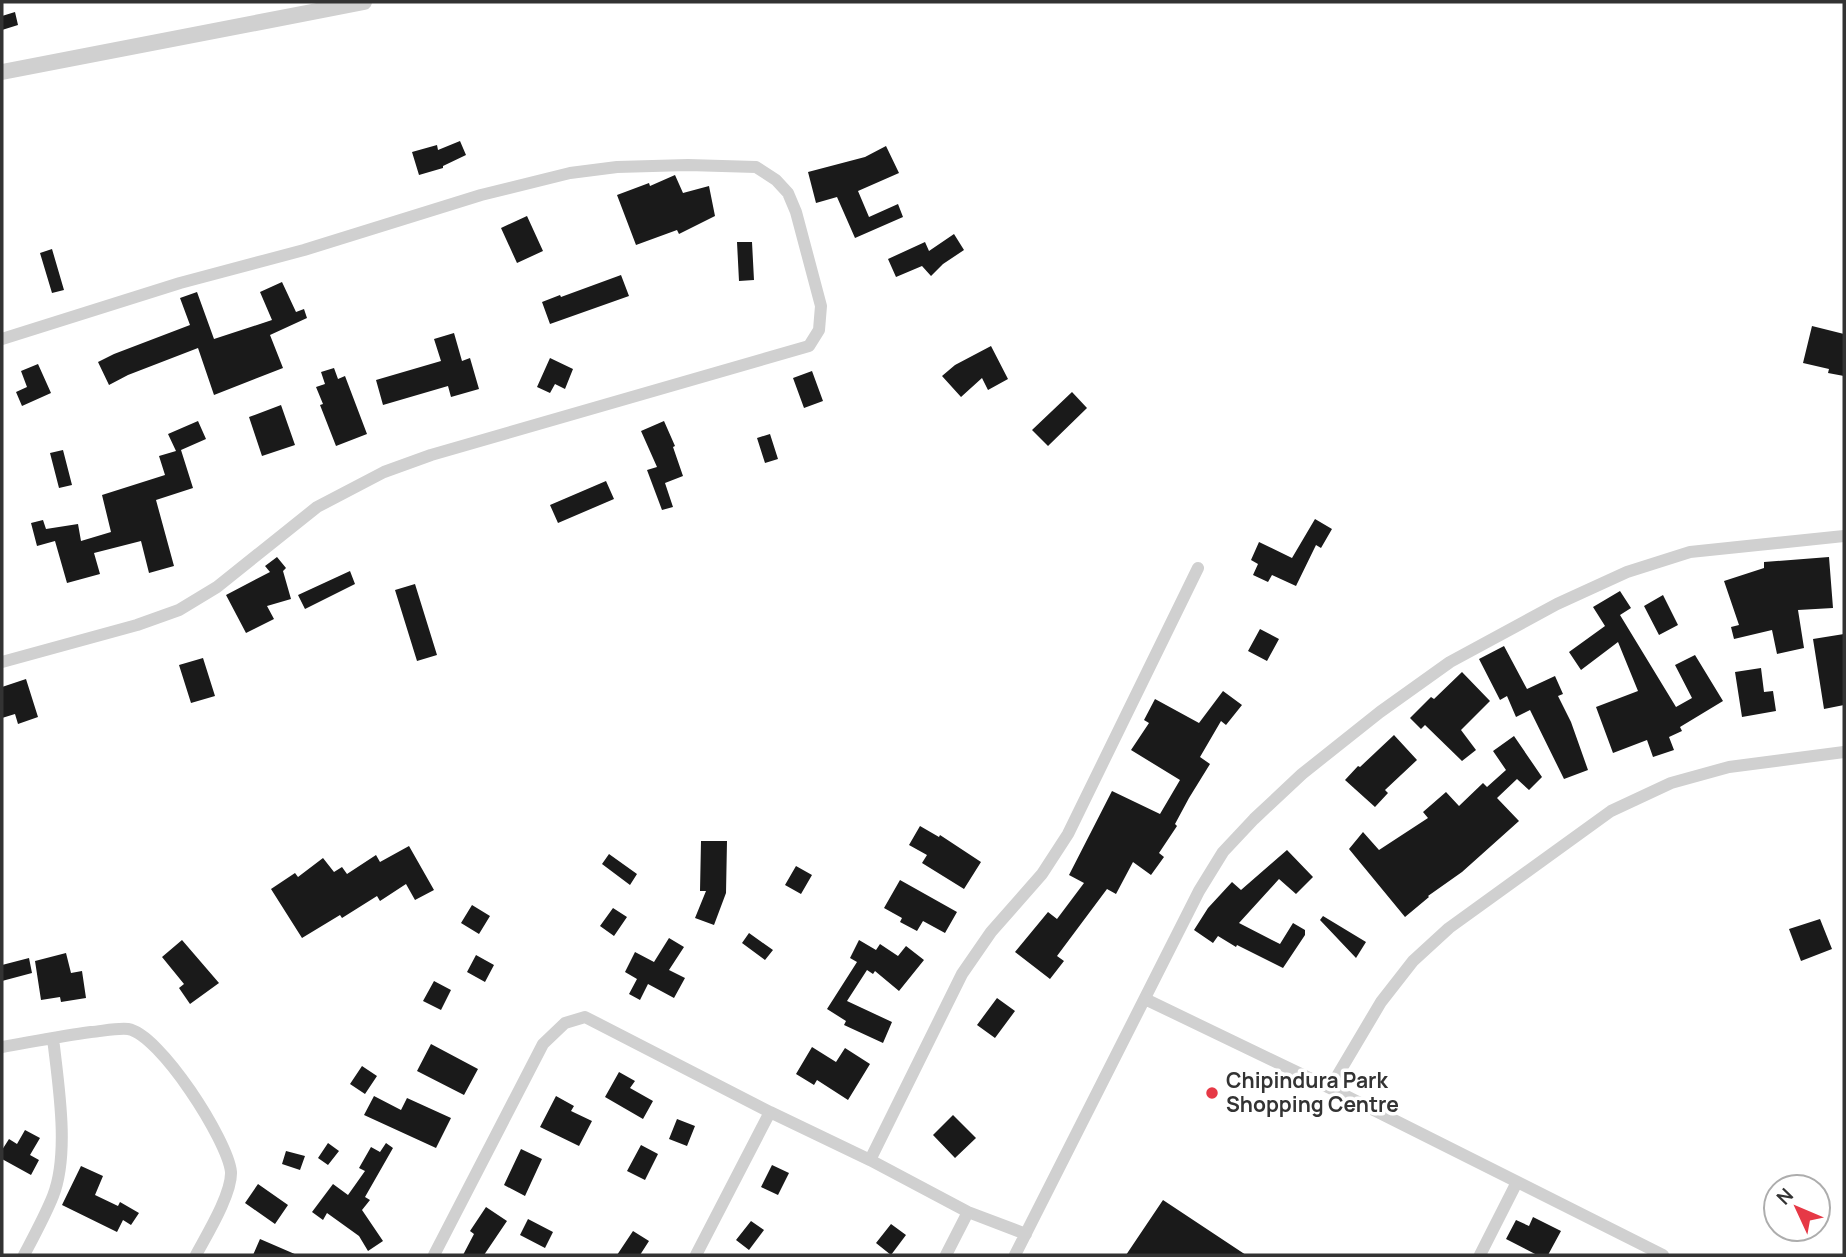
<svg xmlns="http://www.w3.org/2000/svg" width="1846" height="1257" font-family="Manrope,sans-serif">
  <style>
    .building { fill: #1a1a1a }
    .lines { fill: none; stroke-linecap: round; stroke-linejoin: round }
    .minor { stroke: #d0d0d0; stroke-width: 12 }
    .tertiary { stroke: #d0d0d0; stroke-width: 16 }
    .poi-dot { fill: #e63946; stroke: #fff; stroke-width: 2.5 }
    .labels { text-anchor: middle; stroke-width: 7; stroke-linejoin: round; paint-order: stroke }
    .poi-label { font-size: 21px; font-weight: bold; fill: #333; stroke: #fff; text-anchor: start }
  </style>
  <rect width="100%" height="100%" fill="#fff"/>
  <path class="building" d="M 15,12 L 18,25 L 2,30 L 2,16 Z
    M 460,141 L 466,155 L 443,166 L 443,168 L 419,175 L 412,152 L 437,145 L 438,150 Z
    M 886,146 L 899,173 L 858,191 L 869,217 L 898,204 L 903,217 L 855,238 L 837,197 L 816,203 L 808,172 L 865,157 Z
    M 675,175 L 683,193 L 709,186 L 715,216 L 679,234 L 677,230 L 636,245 L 617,195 L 649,183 L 650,186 Z
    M 527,216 L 543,251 L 517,263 L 501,228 Z
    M 954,234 L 964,250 L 943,264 L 931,276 L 922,266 L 896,277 L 888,259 L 925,242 L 929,251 Z
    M 737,242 L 752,242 L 754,280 L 739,281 Z
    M 52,249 L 64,290 L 52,293 L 40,253 Z
    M 621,275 L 629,296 L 550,324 L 542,302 L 560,295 L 561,297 Z
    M 282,282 L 296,312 L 304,309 L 307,318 L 270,335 L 283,368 L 214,395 L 198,348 L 128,375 L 109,385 L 98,362 L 114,354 L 190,325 L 180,298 L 197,292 L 214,339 L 272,320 L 260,292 Z
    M 1812,326 L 1844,334 L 1844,376 L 1828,373 L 1829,369 L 1803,363 Z
    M 454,333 L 462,361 L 470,358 L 479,389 L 451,397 L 448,386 L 383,405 L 376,380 L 441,361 L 434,339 Z
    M 991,346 L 1008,379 L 988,390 L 982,378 L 961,397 L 942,376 L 955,365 Z
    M 550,358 L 573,369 L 565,389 L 555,384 L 550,393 L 537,387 Z
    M 38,364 L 51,393 L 22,406 L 16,392 L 27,387 L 21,371 Z
    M 334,368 L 338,379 L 345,376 L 367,434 L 336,446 L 320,405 L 323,404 L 316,387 L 325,384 L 321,372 Z
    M 812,371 L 823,401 L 804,408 L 793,378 Z
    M 1072,392 L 1087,408 L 1048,446 L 1032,430 Z
    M 281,405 L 295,445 L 262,456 L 249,417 Z
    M 198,421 L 206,439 L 181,450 L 193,488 L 156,500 L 174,566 L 149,573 L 141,541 L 94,553 L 100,574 L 67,583 L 55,541 L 37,546 L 31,523 L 43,520 L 46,529 L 78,524 L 81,541 L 111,532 L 102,495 L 165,475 L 159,456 L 176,451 L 168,434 Z
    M 664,421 L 675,446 L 673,447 L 683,476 L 665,483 L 673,507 L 662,510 L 647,470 L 657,467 L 641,431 Z
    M 770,434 L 778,459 L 765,463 L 757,438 Z
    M 63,450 L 72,485 L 59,488 L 50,453 Z
    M 606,481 L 614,499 L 558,523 L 550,505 Z
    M 1315,519 L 1332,529 L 1321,548 L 1316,545 L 1296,586 L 1272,575 L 1268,582 L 1253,575 L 1258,564 L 1251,560 L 1259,542 L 1292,558 Z
    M 277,557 L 286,568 L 283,571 L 291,599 L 267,606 L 274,619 L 246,633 L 226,595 L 270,572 L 265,566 Z
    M 1829,557 L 1833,608 L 1798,610 L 1804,648 L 1777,654 L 1772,630 L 1734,639 L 1731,627 L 1739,625 L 1724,581 L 1764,568 L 1764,562 Z
    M 350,571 L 355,584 L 305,609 L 298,595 Z
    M 415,584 L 437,655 L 417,661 L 395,590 Z
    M 1620,591 L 1631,608 L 1620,615 L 1676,707 L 1692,698 L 1675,665 L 1695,655 L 1723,701 L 1680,727 L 1682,731 L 1669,737 L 1674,750 L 1653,757 L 1647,740 L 1613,753 L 1596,707 L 1638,691 L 1618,642 L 1581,670 L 1569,652 L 1605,626 L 1593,607 Z
    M 1663,595 L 1678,625 L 1659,635 L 1644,606 Z
    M 1260,629 L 1279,639 L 1267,661 L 1248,651 Z
    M 1844,634 L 1844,705 L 1824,709 L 1813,639 Z
    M 1504,646 L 1527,689 L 1555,676 L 1563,694 L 1558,696 L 1571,722 L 1588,770 L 1564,779 L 1530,710 L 1516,717 L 1507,696 L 1500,700 L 1479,659 Z
    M 203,658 L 215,696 L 191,703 L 179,665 Z
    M 1761,668 L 1764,692 L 1773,691 L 1776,711 L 1742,717 L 1735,672 Z
    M 1462,672 L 1490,701 L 1461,730 L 1476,750 L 1462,761 L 1425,725 L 1421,729 L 1410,718 L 1431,697 L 1434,699 Z
    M 26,679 L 38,717 L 18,724 L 15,714 L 2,718 L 2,687 Z
    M 1223,691 L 1242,705 L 1226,725 L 1221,721 L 1200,757 L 1210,764 L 1189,798 L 1175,824 L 1177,826 L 1159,853 L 1164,857 L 1151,875 L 1133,862 L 1116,894 L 1107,889 L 1057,956 L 1064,961 L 1050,979 L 1015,952 L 1048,912 L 1057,919 L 1084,883 L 1069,875 L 1112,791 L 1160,814 L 1180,780 L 1131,750 L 1149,723 L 1144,720 L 1155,699 L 1199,723 Z
    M 1394,735 L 1417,760 L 1385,790 L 1388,793 L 1375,807 L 1345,780 L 1358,766 L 1360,767 Z
    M 1514,736 L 1542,777 L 1529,790 L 1517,779 L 1497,798 L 1519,821 L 1462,872 L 1428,896 L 1429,897 L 1405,917 L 1349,849 L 1363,832 L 1379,850 L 1428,818 L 1423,812 L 1446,792 L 1459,806 L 1483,783 L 1487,787 L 1506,770 L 1493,751 Z
    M 920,826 L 939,837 L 940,835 L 981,862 L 964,889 L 922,863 L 927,855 L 909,845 Z
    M 701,841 L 727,841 L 726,893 L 714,925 L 695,918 L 706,891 L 700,891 Z
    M 409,846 L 434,890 L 415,900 L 406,884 L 380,901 L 377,896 L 342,918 L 340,915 L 302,938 L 271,889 L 295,873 L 298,877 L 323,858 L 334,872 L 342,867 L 347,874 L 376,855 L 380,862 Z
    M 1287,850 L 1313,877 L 1296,894 L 1279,879 L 1239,923 L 1280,944 L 1293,923 L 1305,930 L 1305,935 L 1283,968 L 1237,945 L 1236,947 L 1218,936 L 1213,943 L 1194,930 L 1208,908 L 1232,882 L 1241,890 Z
    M 609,854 L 637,874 L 630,885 L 602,864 Z
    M 796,866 L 812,875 L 801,894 L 785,885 Z
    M 900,880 L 957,912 L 945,933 L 923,921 L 917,931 L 900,922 L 902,918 L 884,908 Z
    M 472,905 L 490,916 L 479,934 L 461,923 Z
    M 613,908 L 627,917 L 614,936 L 600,926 Z
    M 1323,916 L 1366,942 L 1356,958 L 1320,920 Z
    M 1820,919 L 1832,949 L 1801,961 L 1789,929 Z
    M 749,933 L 773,950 L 765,960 L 742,943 Z
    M 669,938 L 684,947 L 669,970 L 685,978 L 674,998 L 648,984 L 640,1000 L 629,994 L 637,979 L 625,972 L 635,952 L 654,962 Z
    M 182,940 L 219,983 L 190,1004 L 179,988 L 184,984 L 162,957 Z
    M 859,940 L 876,950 L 880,944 L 898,956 L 906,946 L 924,960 L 899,991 L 875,971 L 873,974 L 867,970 L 847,1001 L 892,1022 L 883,1043 L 844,1025 L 846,1021 L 827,1009 L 857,962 L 850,958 Z
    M 66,953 L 71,973 L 82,971 L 86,998 L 61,1002 L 60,997 L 41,1000 L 35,961 Z
    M 476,955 L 494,965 L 485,982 L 467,972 Z
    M 29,958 L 32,973 L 2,981 L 2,965 Z
    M 434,981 L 451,990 L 441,1010 L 423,1001 Z
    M 997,998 L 1015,1011 L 995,1038 L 977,1025 Z
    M 431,1044 L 478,1069 L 464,1095 L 417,1071 Z
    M 812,1047 L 836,1062 L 845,1048 L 870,1064 L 848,1100 L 817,1080 L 814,1085 L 796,1074 Z
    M 362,1066 L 377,1076 L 365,1094 L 350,1084 Z
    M 619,1072 L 635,1081 L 630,1088 L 653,1101 L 643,1119 L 605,1097 Z
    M 374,1096 L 401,1110 L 407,1098 L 451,1118 L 436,1148 L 364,1115 Z
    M 556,1096 L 574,1106 L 571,1111 L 592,1121 L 579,1146 L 540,1127 Z
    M 953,1115 L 976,1138 L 955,1158 L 933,1135 Z
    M 677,1119 L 695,1126 L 687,1146 L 669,1139 Z
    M 25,1130 L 40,1138 L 30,1155 L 39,1160 L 31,1175 L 2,1159 L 2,1150 L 9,1139 L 17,1144 Z
    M 328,1143 L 339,1151 L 328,1165 L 318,1158 Z
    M 386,1143 L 393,1148 L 365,1197 L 370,1200 L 362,1210 L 383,1241 L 368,1251 L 359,1236 L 327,1213 L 323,1220 L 312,1212 L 333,1184 L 348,1195 L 365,1171 L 359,1168 L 371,1147 L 380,1152 Z
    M 641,1145 L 658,1154 L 645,1180 L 627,1171 Z
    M 521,1149 L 542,1159 L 525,1196 L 504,1185 Z
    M 286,1151 L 305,1156 L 300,1170 L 282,1164 Z
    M 772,1165 L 789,1173 L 778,1195 L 761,1187 Z
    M 81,1166 L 103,1176 L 95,1195 L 118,1206 L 120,1202 L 139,1213 L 131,1225 L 123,1220 L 117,1232 L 62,1205 Z
    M 258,1184 L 288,1205 L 275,1224 L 245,1203 Z
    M 1163,1200 L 1246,1255 L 1126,1255 Z
    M 486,1207 L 507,1221 L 484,1255 L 463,1255 L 474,1234 L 470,1231 Z
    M 1533,1217 L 1561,1231 L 1548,1255 L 1537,1255 L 1506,1239 L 1516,1220 L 1529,1226 Z
    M 528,1219 L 553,1232 L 545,1248 L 520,1235 Z
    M 751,1221 L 764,1230 L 749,1250 L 736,1240 Z
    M 891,1224 L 906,1235 L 891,1255 L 876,1243 Z
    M 633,1231 L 649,1241 L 640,1255 L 617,1255 Z
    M 260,1239 L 297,1255 L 253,1255 Z"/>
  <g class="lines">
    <path class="minor" d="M 2,339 L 180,283 L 304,250 L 481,195 L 570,173 L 617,167 L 688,165 L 756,167 L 776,180 L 788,193 L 796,212 L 821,306 L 819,330 L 809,346 L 431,455 L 384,472 L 317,507 L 217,587 L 179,610 L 137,625 L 2,662
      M 1145,999 L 1330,1088 L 1663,1255
      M 2,1047 C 31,1042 61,1036 91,1032 C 103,1031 116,1028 128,1029 C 160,1034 228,1141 231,1172 C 232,1194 206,1236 196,1255
      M 1330,1088 L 1381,1002 L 1413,961 L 1449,928 L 1611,811 L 1671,783 L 1729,767 L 1844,752
      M 870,1160 L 962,974 L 991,932 L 1042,874 L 1068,834 L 1198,568
      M 24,1255 C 34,1236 45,1216 53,1196 C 70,1153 58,1083 53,1038
      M 434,1255 L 543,1044 L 565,1023 L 585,1017 L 770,1112 L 870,1160 L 968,1212 L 1026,1234
      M 696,1255 L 770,1112
      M 946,1255 L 968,1212
      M 1015,1255 L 1199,891 L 1223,852 L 1254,819 L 1302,774 L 1380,712 L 1450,662 L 1557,604 L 1627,572 L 1690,552 L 1844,536
      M 1480,1255 L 1517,1182"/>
    <path class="tertiary" d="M 2,72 L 364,2"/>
  </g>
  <circle class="poi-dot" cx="1212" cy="1093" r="7"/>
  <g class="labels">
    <g class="poi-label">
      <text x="1226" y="1088">Chipindura Park<tspan x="1226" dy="24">Shopping Centre</tspan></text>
    </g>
  </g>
  <rect width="1846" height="1257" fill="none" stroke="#333333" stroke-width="7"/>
  <g transform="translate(1797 1208) rotate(314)"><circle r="33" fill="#ffffff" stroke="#adadad" stroke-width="2"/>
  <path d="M0-5L12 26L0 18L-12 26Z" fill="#e63946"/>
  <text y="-10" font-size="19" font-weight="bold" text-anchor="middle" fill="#333333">N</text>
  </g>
</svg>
